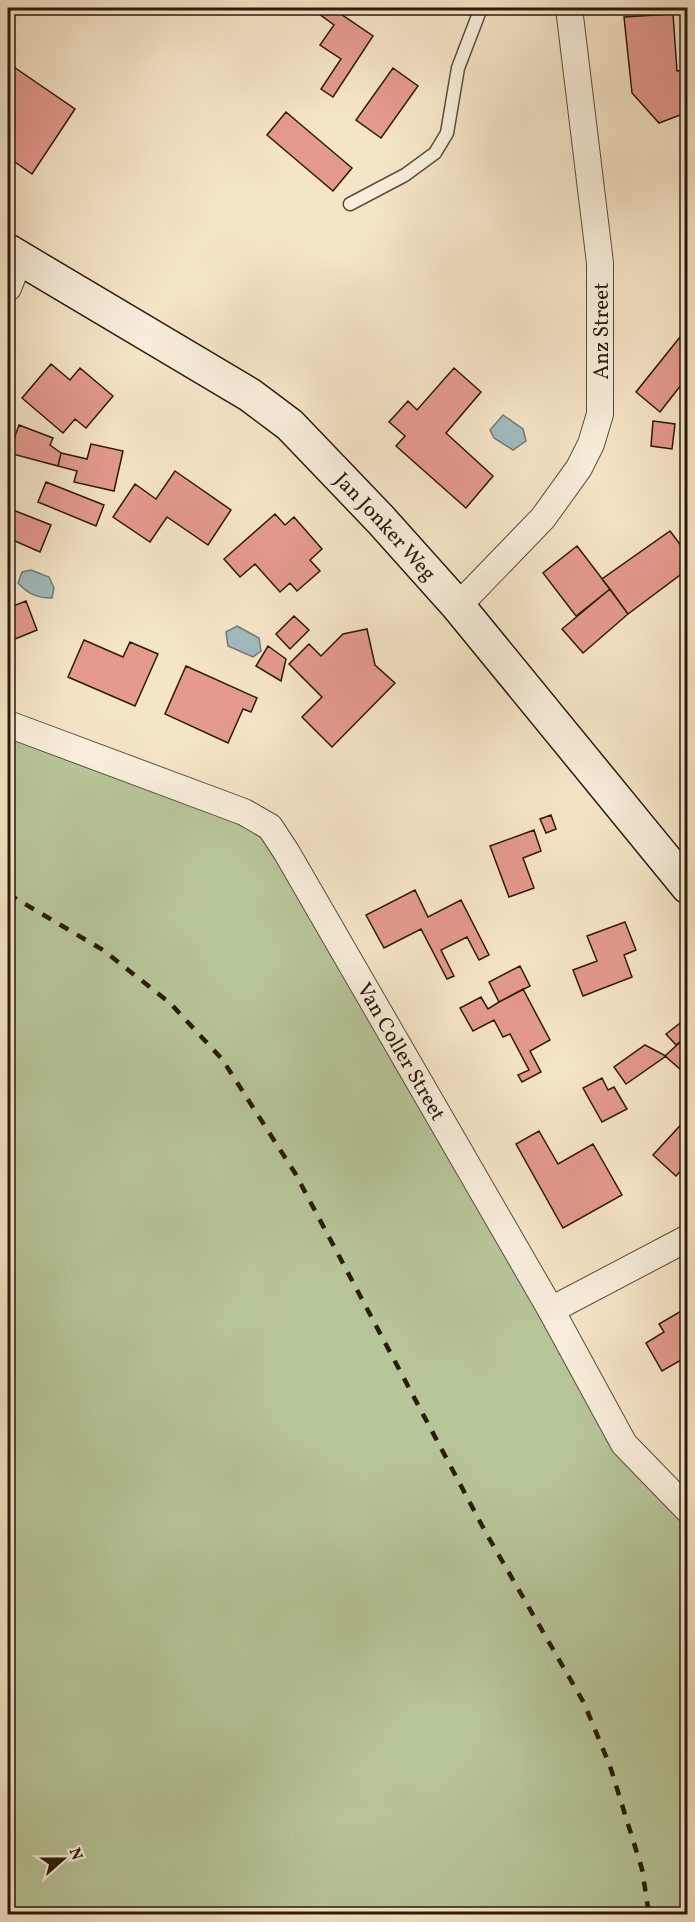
<svg xmlns="http://www.w3.org/2000/svg" width="695" height="1922" font-family="Vollkorn,serif">
  <style>
    .green { fill: #b7c699; stroke: #707052; stroke-width: 1.5 }
    .water { fill: #a0bcbf; stroke: #707c77; stroke-width: 1.5 }
    .building { fill: #e59a8e; stroke: #291b0a; stroke-width: 1.5 }
    .lines { fill: none; stroke-linecap: round; stroke-linejoin: round }
    .lane-casing { stroke: #5c4e39; stroke-width: 15 }
    .street-casing { stroke: #5c4e39; stroke-width: 28 }
    .secondary-casing { stroke: #291b0a; stroke-width: 36 }
    .lane { stroke: #f8eedb; stroke-width: 12 }
    .street { stroke: #f8eedb; stroke-width: 26 }
    .secondary { stroke: #f8eedb; stroke-width: 33 }
    .rail { stroke: #291b0a; stroke-width: 4.5; stroke-dasharray: 10 10; stroke-linecap: butt }
    .labels { text-anchor: middle; stroke-width: 5; stroke-linejoin: round; paint-order: stroke }
    .street-label { font-size: 21px; fill: #291b0a; stroke: #f8eedb }
  </style>
  <rect width="100%" height="100%" fill="#f5e5c7"/>
  <filter id="stains"><feTurbulence type="fractalNoise" baseFrequency=".00333" numOctaves="4"/><feColorMatrix values="0 0 0 0 .2 0 0 0 0 .09 0 0 0 0 .02 0 0 0 .5 -.17"/></filter>
  <radialGradient id="worn" r=".72"><stop offset=".6" stop-color="#630" stop-opacity="0"/><stop offset="1" stop-color="#630" stop-opacity=".3"/></radialGradient>
  <path class="green" d="M 8,724 L 270,827 L 624,1444 L 687,1510 L 687,1914 L 8,1914 Z"/>
  <path class="water" d="M 503,415 L 523,429 L 526,441 L 513,450 L 494,438 L 490,430 Z
    M 31,570 L 49,577 L 54,588 L 52,598 C 37,598 28,594 18,583 L 22,572 Z
    M 237,626 L 259,638 L 261,651 L 253,657 L 228,646 L 226,632 Z"/>
  <path class="building" d="M 311,8 L 346,8 L 341,14 L 373,36 L 333,97 L 321,89 L 341,59 L 320,45 L 334,25 Z
    M 673,14 L 677,71 L 688,70 L 688,112 L 659,123 L 632,93 L 624,17 Z
    M 8,63 L 75,109 L 32,174 L 8,157 Z
    M 393,68 L 418,86 L 381,138 L 356,120 Z
    M 286,112 L 352,168 L 333,191 L 267,135 Z
    M 680,337 L 688,343 L 688,364 L 685,367 L 688,370 L 688,383 L 685,380 L 660,412 L 636,392 Z
    M 51,364 L 70,380 L 80,368 L 113,396 L 86,428 L 75,419 L 63,433 L 22,398 Z
    M 454,368 L 481,392 L 446,433 L 493,476 L 466,508 L 396,446 L 405,436 L 389,422 L 408,401 L 417,410 Z
    M 653,421 L 675,424 L 672,449 L 651,446 Z
    M 19,425 L 53,438 L 50,445 L 61,453 L 58,466 L 9,453 Z
    M 91,444 L 123,451 L 114,491 L 74,482 L 77,471 L 58,466 L 61,453 L 87,459 Z
    M 175,471 L 231,510 L 208,545 L 167,517 L 150,542 L 113,517 L 135,484 L 156,499 Z
    M 46,482 L 104,505 L 96,526 L 38,502 Z
    M 8,508 L 51,525 L 40,552 L 8,538 Z
    M 275,514 L 285,525 L 294,517 L 322,549 L 310,560 L 320,571 L 297,591 L 290,583 L 280,592 L 255,564 L 240,577 L 224,559 Z
    M 670,531 L 688,555 L 688,569 L 628,614 L 602,579 Z
    M 577,546 L 610,589 L 576,616 L 543,573 Z
    M 610,589 L 628,614 L 583,653 L 562,629 Z
    M 26,601 L 37,630 L 8,642 L 8,608 Z
    M 294,616 L 309,630 L 290,649 L 276,634 Z
    M 367,629 L 375,665 L 395,683 L 332,747 L 302,717 L 322,697 L 289,664 L 309,644 L 321,656 L 343,634 Z
    M 84,640 L 123,657 L 130,642 L 158,654 L 135,706 L 68,677 Z
    M 268,646 L 286,659 L 281,681 L 256,666 Z
    M 186,666 L 257,698 L 251,712 L 243,709 L 228,743 L 165,714 Z
    M 551,815 L 556,829 L 546,833 L 540,819 Z
    M 534,830 L 541,851 L 523,858 L 534,888 L 509,897 L 490,846 Z
    M 415,890 L 428,917 L 461,900 L 489,955 L 479,960 L 467,937 L 441,950 L 454,976 L 447,979 L 421,929 L 384,948 L 366,915 Z
    M 625,922 L 636,950 L 624,955 L 632,977 L 583,996 L 573,970 L 597,961 L 587,936 Z
    M 520,966 L 530,986 L 499,1002 L 489,982 Z
    M 523,989 L 550,1040 L 530,1051 L 541,1072 L 522,1082 L 518,1075 L 529,1070 L 510,1034 L 503,1037 L 494,1020 L 473,1031 L 460,1008 L 481,997 L 488,1009 L 499,1002 Z
    M 688,1017 L 688,1035 L 676,1045 L 666,1034 Z
    M 688,1035 L 688,1076 L 665,1056 Z
    M 645,1045 L 666,1056 L 626,1084 L 614,1067 Z
    M 602,1078 L 608,1090 L 614,1087 L 627,1109 L 602,1122 L 583,1088 Z
    M 688,1117 L 688,1163 L 676,1176 L 653,1155 Z
    M 539,1131 L 558,1164 L 593,1144 L 622,1195 L 563,1228 L 516,1144 Z
    M 688,1307 L 688,1356 L 662,1371 L 646,1343 L 664,1332 L 659,1324 Z"/>
  <g class="lines">
    <defs>
      <path id="lane" d="M 350,204 L 405,175 L 435,153 L 447,133 L 458,68 L 481,8"/>
      <g id="street">
        <path d="M 8,288 L 20,258"/>
        <path d="M 458,606 L 543,518 L 579,468 L 591,444 L 600,414 L 600,263 L 569,8"/>
        <path id="s1" d="M 8,724 L 244,812 L 270,827 L 287,853 L 551,1310 L 624,1444 L 688,1510"/>
        <path d="M 551,1310 L 688,1238"/>
      </g>
      <g id="secondary">
        <path id="s2" d="M 8,251 L 250,395 L 290,425 L 381,520 L 458,606 L 688,887"/>
      </g>
    </defs>
    <use href="#lane" class="lane-casing"/>
    <use href="#street" class="street-casing"/>
    <use href="#secondary" class="secondary-casing"/>
    <use href="#lane" class="lane"/>
    <use href="#street" class="street"/>
    <use href="#secondary" class="secondary"/>
    <path class="rail" d="M 8,894 L 103,950 L 170,1003 L 222,1059 L 295,1173 L 486,1533 L 584,1703 L 610,1766 L 642,1869 L 649,1914"/>
  </g>
  <g class="labels">
    <g class="street-label">
      <text transform="translate(601 331) rotate(-90)" y="7">Anz Street</text>
      <text dy="7" stroke="none"><textPath href="#s2" startOffset="471">Jan Jonker Weg</textPath></text>
      <text dy="7" stroke="none"><textPath href="#s1" startOffset="542">Van Coller Street</textPath></text>
    </g>
  </g>
  <rect width="695" height="1922" fill="none" stroke="#f5e5c7" stroke-width="30"/>
  <rect x="9" y="9" width="677" height="1904" fill="none" stroke="#291b0a" stroke-width="3"/>
  <rect x="15" y="15" width="665" height="1892" fill="none" stroke="#291b0a" stroke-width="1.5"/>
  <g transform="translate(63 1859) rotate(69)" stroke="#f8eedb" stroke-width="4.5" paint-order="stroke">
  <path d="M0-4.5L10 22L0 15L-10 22Z" fill="#291b0a"/>
  <text y="-9" font-size="16" font-weight="bold" text-anchor="middle" fill="#291b0a">N</text>
  </g>
  <rect width="100%" height="100%" filter="url(#stains)"/>
  <rect width="100%" height="100%" fill="url(#worn)"/>
</svg>
